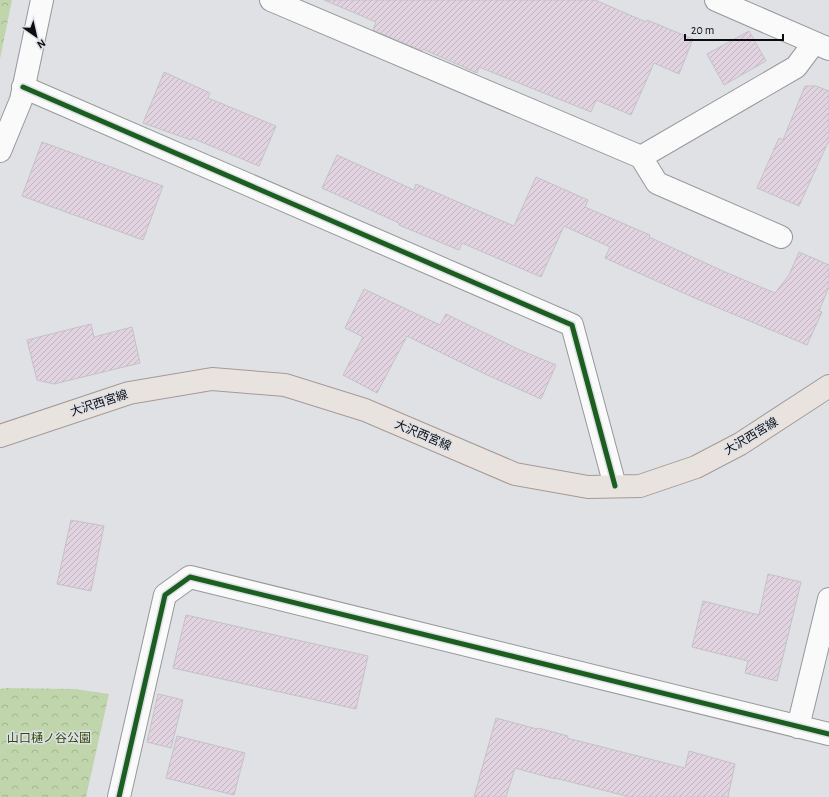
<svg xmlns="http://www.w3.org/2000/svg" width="829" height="797" font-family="'Alegreya Sans','Noto Sans JP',sans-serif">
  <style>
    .forest { fill: url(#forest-crowns) }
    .building { fill: url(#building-hatch); stroke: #c3c2c5 }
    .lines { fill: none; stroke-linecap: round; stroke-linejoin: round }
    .minor-casing { stroke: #97989b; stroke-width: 24 }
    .primary-casing { stroke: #a49a96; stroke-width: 24 }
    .minor { stroke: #fafafb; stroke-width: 22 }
    .primary { stroke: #e9e3e0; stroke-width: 22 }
    .cycleway-casing { stroke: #dee0e7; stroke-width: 8 }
    .cycleway { stroke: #1b5e20; stroke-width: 5 }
    .labels { text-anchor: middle; stroke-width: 3; stroke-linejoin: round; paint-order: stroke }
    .street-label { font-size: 12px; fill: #0c0c0e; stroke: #dee0e7 }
    .park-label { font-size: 12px; fill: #314906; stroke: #dee0e7 }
  </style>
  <defs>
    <pattern id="forest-crowns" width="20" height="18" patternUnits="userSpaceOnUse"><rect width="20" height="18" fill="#c1d5ac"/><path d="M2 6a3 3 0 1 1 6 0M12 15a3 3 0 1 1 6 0" fill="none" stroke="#a5b693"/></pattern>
    <pattern id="building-hatch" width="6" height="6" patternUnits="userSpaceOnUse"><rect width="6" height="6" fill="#e2d3e1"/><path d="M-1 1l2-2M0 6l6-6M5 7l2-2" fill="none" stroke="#c1b4c0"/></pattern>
  </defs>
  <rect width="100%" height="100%" fill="#e0e1e5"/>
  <path class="forest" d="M 0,0 L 12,0 L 0,59 Z
    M 7,688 L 75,689 L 109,694 L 86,797 L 0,797 L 0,689 Z"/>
  <path class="building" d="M 324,0 L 595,0 L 646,22 L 647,20 L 693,39 L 679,74 L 654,63 L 631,115 L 596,100 L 591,112 L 479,67 L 477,73 L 423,49 L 422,51 L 373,30 L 376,22 Z
    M 749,31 L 766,61 L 724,85 L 707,54 Z
    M 164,72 L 210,93 L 208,98 L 276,126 L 259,166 L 192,138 L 191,140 L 143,123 Z
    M 805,86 L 816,86 L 829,91 L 829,140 L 799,206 L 757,188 L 779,138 L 783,140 Z
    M 42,142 L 163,186 L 143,240 L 22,196 Z
    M 337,155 L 414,190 L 416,184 L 514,226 L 536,177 L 588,200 L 585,207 L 650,235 L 649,237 L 725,272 L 775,293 L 789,275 L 799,252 L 829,265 L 829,287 L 819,311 L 822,312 L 807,345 L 697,299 L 605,258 L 610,247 L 564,226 L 541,277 L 462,243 L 459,250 L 399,225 L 399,223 L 322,188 Z
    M 364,289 L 440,325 L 446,314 L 520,350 L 556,365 L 541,399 L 485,374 L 407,336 L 377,393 L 343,375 L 363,337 L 345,328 Z
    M 91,324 L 94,337 L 132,327 L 140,363 L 54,384 L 37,380 L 27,340 Z
    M 71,520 L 104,526 L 91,591 L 57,584 Z
    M 768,574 L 801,582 L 777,681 L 745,673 L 748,661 L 692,647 L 703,601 L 759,615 Z
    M 186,615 L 368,656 L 356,709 L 173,668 Z
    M 158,694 L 183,700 L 171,748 L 147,742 Z
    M 496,718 L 537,729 L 538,728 L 568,736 L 567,738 L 685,768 L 689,751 L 735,764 L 728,797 L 630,797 L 555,778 L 555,779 L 515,768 L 506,797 L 474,797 Z
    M 177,736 L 245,753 L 234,795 L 166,778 Z"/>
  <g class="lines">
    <defs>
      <path id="minor" d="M 271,0 L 641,157 L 796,67 L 814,43
        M 716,0 L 829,49
        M 23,87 L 572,325 L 615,486
        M 0,151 L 21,100 L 42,0
        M 641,157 L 657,183 L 781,237
        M 798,727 L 829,599
        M 119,797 L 165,595 L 190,577 L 829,734"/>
      <path id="primary" d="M 0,436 L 129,393 L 212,379 L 285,385 L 365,410 L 515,474 L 588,487 L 640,486 L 696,467 L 740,444 L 829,386"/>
    </defs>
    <use href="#minor" class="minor-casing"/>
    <use href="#primary" class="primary-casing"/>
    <use href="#minor" class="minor"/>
    <use href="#primary" class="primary"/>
    <defs>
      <path id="cycleway" d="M 23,87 L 572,325 L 615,486
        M 119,797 L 165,595 L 190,577 L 829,734"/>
    </defs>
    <use href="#cycleway" class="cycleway-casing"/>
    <use href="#cycleway" class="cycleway"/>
  </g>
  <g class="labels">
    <g class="street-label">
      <text transform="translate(99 403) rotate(-18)" y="4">大沢西宮線</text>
      <text transform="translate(423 435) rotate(23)" y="4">大沢西宮線</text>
      <text transform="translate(751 436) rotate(-31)" y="4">大沢西宮線</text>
    </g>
    <g class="park-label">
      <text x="49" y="742">山口樋ノ谷公園</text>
    </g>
  </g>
  <g transform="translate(36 36) rotate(146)" stroke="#dee0e7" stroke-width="3" paint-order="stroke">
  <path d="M0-3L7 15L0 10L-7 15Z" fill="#0c0c0e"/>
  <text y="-6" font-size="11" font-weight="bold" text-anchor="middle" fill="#0c0c0e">N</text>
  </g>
  <path d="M685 34v6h98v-6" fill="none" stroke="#0c0c0e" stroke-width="2"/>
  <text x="691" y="34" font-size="12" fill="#0c0c0e" stroke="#dee0e7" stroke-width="3" paint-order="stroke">20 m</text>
</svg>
